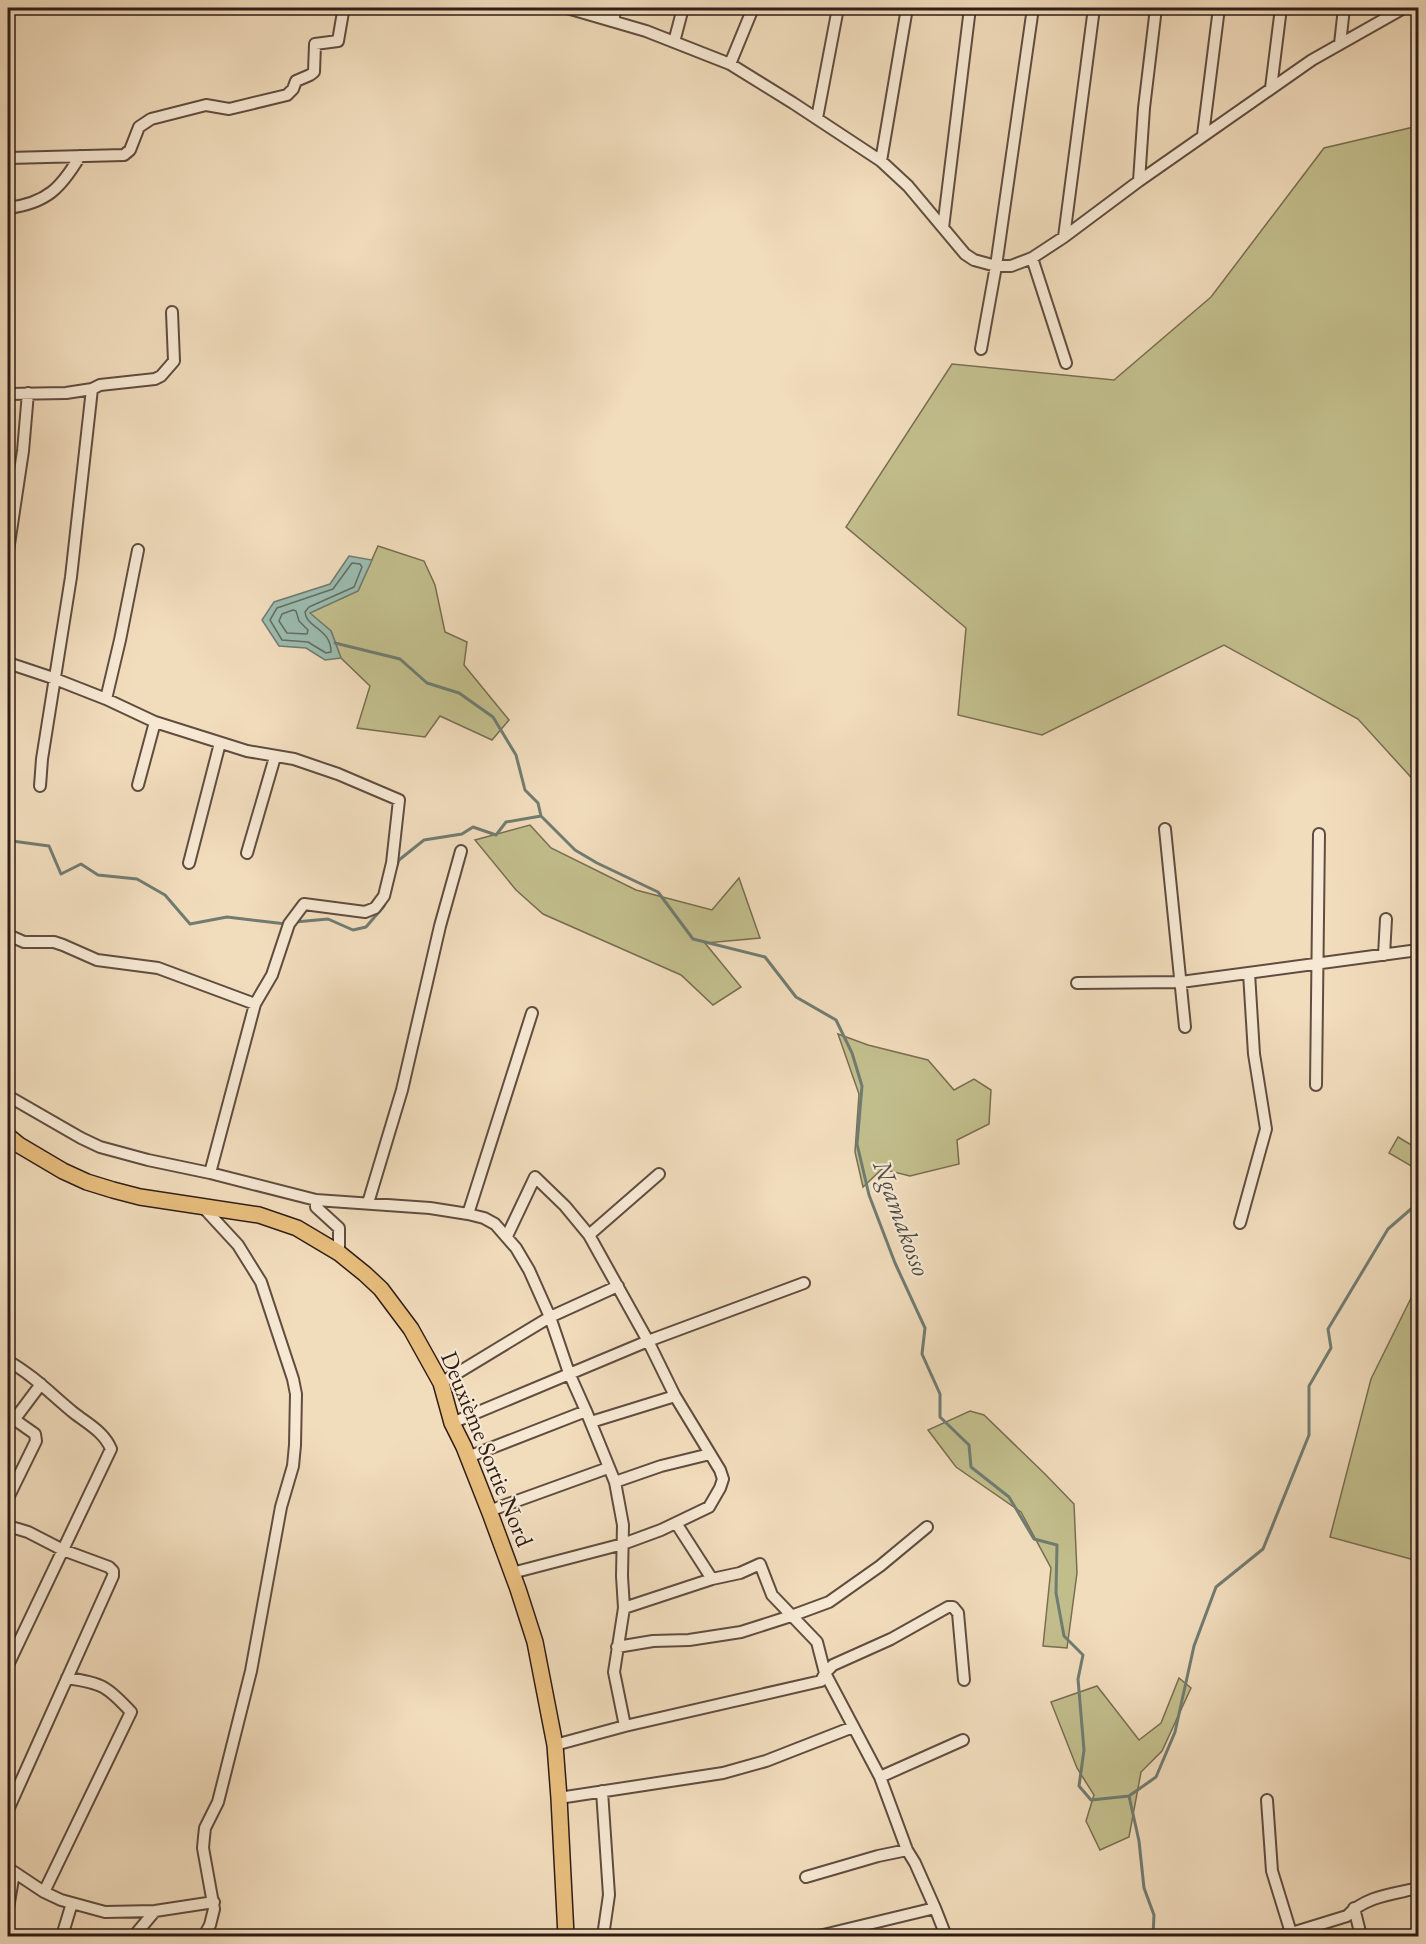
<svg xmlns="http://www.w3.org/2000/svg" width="1426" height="1944" font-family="'EB Garamond',serif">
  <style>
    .green { fill: #c2be8c; stroke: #786e52; stroke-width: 1.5 }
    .water { fill: #9bbcaf; stroke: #707c72; stroke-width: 1.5 }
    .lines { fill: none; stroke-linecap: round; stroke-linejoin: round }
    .shore { stroke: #656c63; stroke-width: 1.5 }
    .stream { stroke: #707c72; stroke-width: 3 }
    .minor-casing { stroke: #604d40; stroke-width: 14 }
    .primary-casing { stroke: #2f1d17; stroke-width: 18 }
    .minor { stroke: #f6e8d3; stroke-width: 10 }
    .primary { stroke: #e8be7e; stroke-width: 15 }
    .labels { text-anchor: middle; stroke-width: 4.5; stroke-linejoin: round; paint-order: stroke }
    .street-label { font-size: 24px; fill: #2f1d17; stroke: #f6e8d3 }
    .water-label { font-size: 26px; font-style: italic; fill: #4f4d45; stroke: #f6e8d3 }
  </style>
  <rect width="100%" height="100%" fill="#f1dcbc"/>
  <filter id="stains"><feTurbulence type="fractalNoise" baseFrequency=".00333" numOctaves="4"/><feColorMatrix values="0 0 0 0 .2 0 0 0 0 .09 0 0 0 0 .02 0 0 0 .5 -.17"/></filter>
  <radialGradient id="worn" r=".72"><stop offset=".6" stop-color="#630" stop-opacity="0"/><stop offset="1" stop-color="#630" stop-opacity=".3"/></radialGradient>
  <path class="green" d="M 1418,126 L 1418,785 L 1358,719 L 1224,645 L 1042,735 L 958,715 L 966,628 L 846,527 L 952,364 L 1114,380 L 1211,297 L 1324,148 Z
    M 378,546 L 424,561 L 435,585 L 445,632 L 467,642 L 464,665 L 509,720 L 492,740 L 440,716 L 425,737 L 357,728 L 370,686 L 341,658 L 331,631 L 309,613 L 358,591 Z
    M 530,825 L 551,848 L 636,890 L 712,910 L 739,878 L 760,938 L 705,943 L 741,987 L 713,1005 L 681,975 L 543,914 L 516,890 L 475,840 Z
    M 838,1034 L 868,1045 L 928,1060 L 954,1090 L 974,1079 L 991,1090 L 989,1124 L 957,1140 L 959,1164 L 910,1176 L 882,1169 L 863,1187 L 855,1152 L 859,1094 Z
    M 1398,1137 L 1418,1149 L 1418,1170 L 1389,1153 Z
    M 1418,1284 L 1418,1561 L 1330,1537 L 1371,1379 Z
    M 970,1411 L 984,1415 L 1045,1474 L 1074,1504 L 1077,1573 L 1067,1648 L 1043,1646 L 1051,1568 L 1021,1512 L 956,1467 L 928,1430 Z
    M 1179,1678 L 1191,1688 L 1162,1751 L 1141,1772 L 1129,1837 L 1100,1850 L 1086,1821 L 1094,1795 L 1077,1768 L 1051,1702 L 1097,1686 L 1139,1740 L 1161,1723 Z"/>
  <path class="water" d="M 349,556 L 372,560 L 358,591 L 310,613 L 331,631 L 341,658 L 325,660 L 306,648 L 279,646 L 262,620 L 274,602 L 330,584 Z"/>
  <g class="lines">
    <path class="shore" d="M 352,563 L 360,564 L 362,567 L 354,587 L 309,607 L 305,612 C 306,628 331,628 331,652 L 326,653 L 308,642 L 282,640 L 270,620 L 277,608 L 333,589 Z
      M 293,610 L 296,611 L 299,621 L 308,630 L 307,634 L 287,633 L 279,621 L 282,614 Z"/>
    <path class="stream" d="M 335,643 L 400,659 L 427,683 L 459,693 L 493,717 L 516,755 L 525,790 L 538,803 L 541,816 L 575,850 L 597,863 L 658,892 L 693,939 L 765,957 L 796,997 L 836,1020 L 852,1053 L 862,1086 L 857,1144 L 869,1195 L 895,1263 L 925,1328 L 922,1354 L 940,1394 L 940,1417 L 969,1445 L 971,1467 L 1009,1497 L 1034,1539 L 1057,1545 L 1056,1593 L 1064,1636 L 1083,1655 L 1078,1679 L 1084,1750 L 1079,1786 L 1091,1800 L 1129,1796 L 1139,1841 L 1144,1888 L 1154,1915 L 1153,1936
      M 8,824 L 12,841 L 49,846 L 61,874 L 81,864 L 98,875 L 137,879 L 165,895 L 190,924 L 227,917 L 286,924
      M 394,874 L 399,860 L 424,840 L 462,834 L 473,827 L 496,835 L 506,822 L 541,816
      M 295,922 L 328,919 L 353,930 L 366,927 L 384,906 L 386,901
      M 1129,1796 L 1156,1777 L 1175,1732 L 1194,1646 L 1216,1587 L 1263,1549 L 1309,1435 L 1309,1386 L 1331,1348 L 1328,1329 L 1388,1229 L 1418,1203"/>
    <defs>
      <path id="minor" d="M 567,8 L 646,31 L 730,64 L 793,103 L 881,161 L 908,186 L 965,254 L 974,260 L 996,266 L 1011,266 L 1032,258 L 1064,237 L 1139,181 L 1312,60 L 1404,8
        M 613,21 L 616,8
        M 674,42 L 683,8
        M 1340,44 L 1344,8
        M 730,64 L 753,8
        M 1271,88 L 1281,8
        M 817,118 L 838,8
        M 1203,135 L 1219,8
        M 8,158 L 124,155 L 130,150 L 139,127 L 151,119 L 206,105 L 229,109 L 287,95 L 293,89 L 296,81 L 310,75 L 314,72 L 315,44 L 338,41 L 343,12 L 346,8
        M 881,161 L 907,8
        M 1139,181 L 1144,108 L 1156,8
        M 8,208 C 47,203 61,188 80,156
        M 943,228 L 970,8
        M 1064,237 L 1094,8
        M 1032,258 L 1066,363
        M 981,349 L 996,266 L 1033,8
        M 8,394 L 66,393 L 92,389
        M 8,551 L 23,451 L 28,393
        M 8,663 L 50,677 L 106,699 L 155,722 L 247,751 L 294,759 L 338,774 L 399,800 L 392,863 L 384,896 L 375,908 L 365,912 L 304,904 L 289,924 L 272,975 L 255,1004 L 158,968 L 97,960 L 63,945 L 54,942 L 24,942 L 8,935
        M 106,699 L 120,640 L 138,550
        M 138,785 L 155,722
        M 40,786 L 42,759 L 71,577 L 92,389 L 100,385 L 155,379 L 161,376 L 174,361 L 172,312
        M 1165,829 L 1185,1027
        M 247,853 L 275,757
        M 189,863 L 220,743
        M 1384,955 L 1386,919
        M 1077,983 L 1181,982 L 1418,950
        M 1316,1085 L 1319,834
        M 8,1096 L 81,1138 L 100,1147 L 148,1160 L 210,1173 L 316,1200 L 430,1208 L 468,1214 L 484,1218 L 495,1224 L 516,1248 L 529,1270 L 550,1317 L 569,1373 L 586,1411 L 615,1482 L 623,1525 L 622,1576 L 624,1608 L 614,1672 L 625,1726
        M 210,1173 L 255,1004
        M 316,1200 L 316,1207 L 339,1228 L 339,1253
        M 368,1203 L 402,1090 L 440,926 L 461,851
        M 202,1206 L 238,1245 L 261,1282 L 293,1379 L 296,1394 L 295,1445 L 293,1466 L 281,1507 L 251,1671 L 218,1802 L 205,1828 L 204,1837 L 203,1848 L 214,1909 L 210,1925 L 204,1936
        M 468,1214 L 532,1013
        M 1240,1223 L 1266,1129 L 1254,1054 L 1249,973
        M 589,1235 L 659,1174
        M 507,1236 L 535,1177 L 565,1206 L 589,1235 L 648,1341 L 675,1396 L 720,1470 L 723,1479 L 720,1488 L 709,1507 L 661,1530 L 623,1544 L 512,1573
        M 8,1361 C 33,1375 52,1395 74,1413 C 88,1424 104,1432 111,1449 L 8,1665
        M 441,1383 L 550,1317 L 618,1286
        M 8,1415 L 35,1434 L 36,1441 L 8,1498
        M 14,1420 L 41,1384
        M 591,1422 L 675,1396
        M 452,1423 L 648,1341 L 804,1283
        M 468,1457 L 586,1411
        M 615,1482 L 661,1466 L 710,1454
        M 489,1511 L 608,1468
        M 676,1523 L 712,1579
        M 8,1526 L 28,1532 L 63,1550 L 109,1567 L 113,1571 L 113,1576 L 8,1810
        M 624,1608 L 712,1579 L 740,1573 L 760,1564 L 772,1595 L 817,1642 L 825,1673 L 880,1777 L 907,1850 L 915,1863 L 935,1908 L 946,1936
        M 617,1647 L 653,1641 L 689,1640 L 741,1632 L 791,1616 L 829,1602 L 880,1566 L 927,1527
        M 555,1745 L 625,1726 L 821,1681 L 825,1673 L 833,1665 L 891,1639 L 948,1607 L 953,1607 L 958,1613 L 964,1680
        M 880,1777 L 963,1740
        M 602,1791 L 609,1895 L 603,1936
        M 559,1798 L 723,1773 L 766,1761 L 853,1727
        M 1267,1800 L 1272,1871 L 1292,1936
        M 8,1868 L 44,1892 L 61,1900 L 105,1912 L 155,1911 L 214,1902
        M 806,1877 L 878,1856 L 907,1850
        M 44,1892 L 131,1712 C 107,1686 102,1683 67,1678
        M 8,1908 L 14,1873
        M 1354,1908 L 1361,1936
        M 62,1936 L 72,1903
        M 134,1936 L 155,1911
        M 819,1936 L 935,1908
        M 1282,1936 L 1347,1916 C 1365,1896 1394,1894 1418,1888"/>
      <path id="primary" d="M 8,1136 L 19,1145 L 63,1171 L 87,1182 L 113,1190 L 140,1197 L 259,1215 L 297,1228 L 339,1253 L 365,1274 L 381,1289 L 411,1329 L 441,1383 L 452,1423 L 464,1447 L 490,1513 L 518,1589 L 535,1642 L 555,1745 L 559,1798 L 566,1936"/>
    </defs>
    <use href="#minor" class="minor-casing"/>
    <use href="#primary" class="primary-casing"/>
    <use href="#minor" class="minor"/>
    <use href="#primary" class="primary"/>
  </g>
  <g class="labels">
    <g class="street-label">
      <text transform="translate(487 1449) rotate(68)" y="8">Deuxième Sortie Nord</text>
    </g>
    <g class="water-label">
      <text transform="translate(902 1218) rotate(70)" y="9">Ngamakosso</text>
    </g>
  </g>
  <rect width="1426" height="1944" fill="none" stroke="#f1dcbc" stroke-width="30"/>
  <rect x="9" y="9" width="1408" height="1926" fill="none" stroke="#2f1d17" stroke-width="3"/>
  <rect x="15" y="15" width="1396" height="1914" fill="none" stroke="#2f1d17" stroke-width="1.5"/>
  <rect width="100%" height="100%" filter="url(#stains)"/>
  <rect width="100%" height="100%" fill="url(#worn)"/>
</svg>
